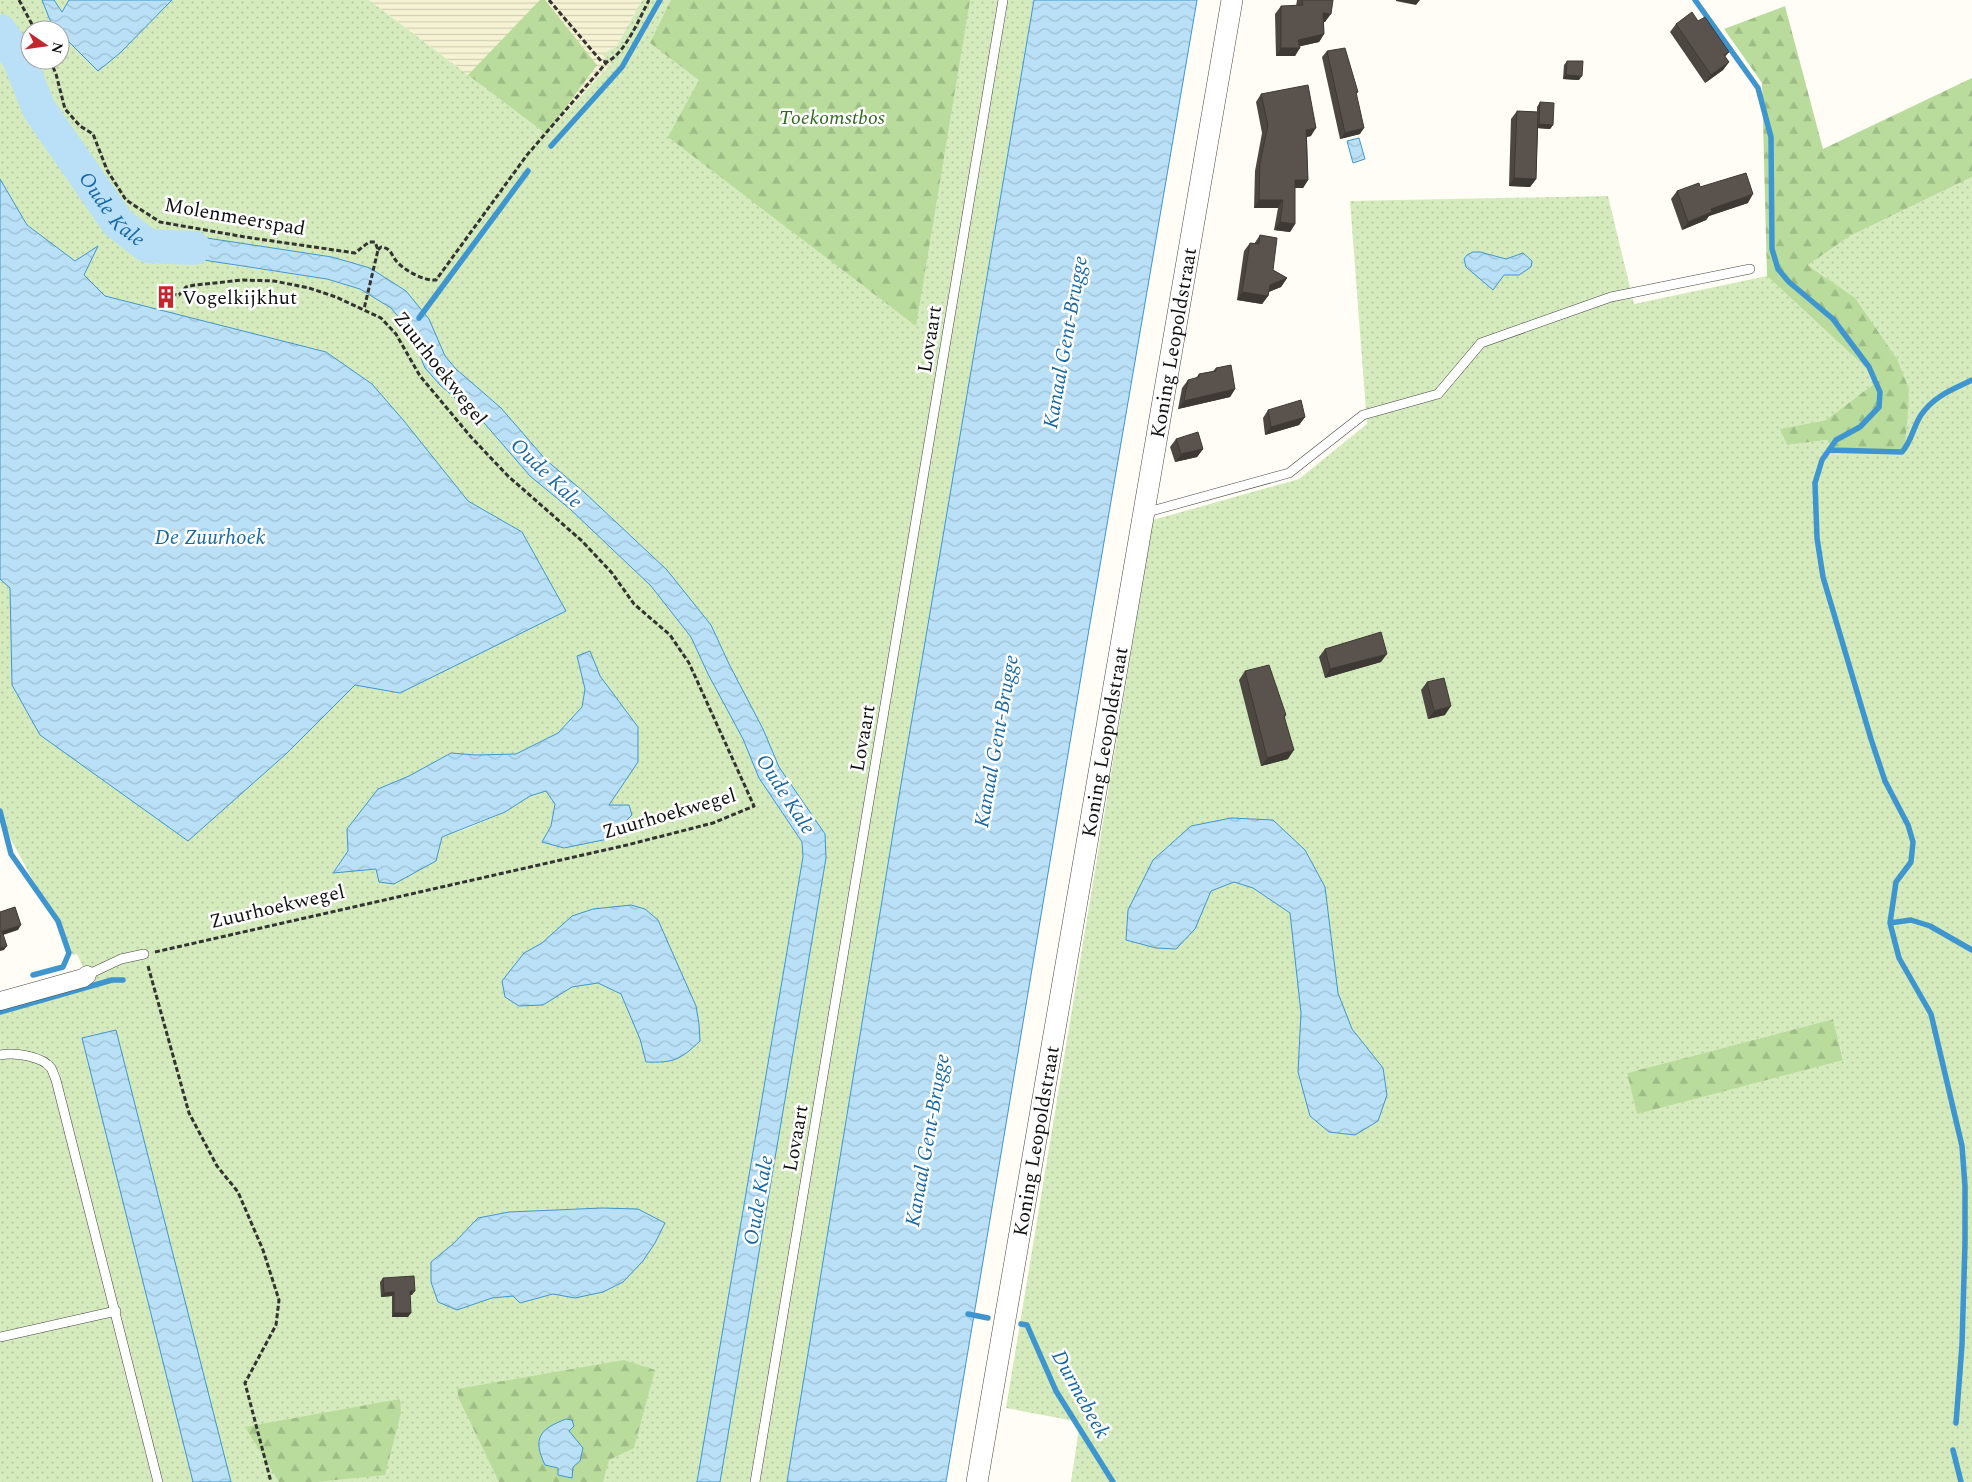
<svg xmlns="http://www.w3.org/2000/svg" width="1972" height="1482" font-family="Spectral,serif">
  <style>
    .farmland { fill: url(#farmland-rules) }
    .grass { fill: url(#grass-dots); fill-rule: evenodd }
    .forest { fill: url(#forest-firs) }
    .water { fill: url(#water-waves); stroke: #3f96cf }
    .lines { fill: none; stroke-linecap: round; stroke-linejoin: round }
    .stream { stroke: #3f96cf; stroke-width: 5.5 }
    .river { stroke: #b9e0f7; stroke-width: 34 }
    .service-casing { stroke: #444; stroke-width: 10 }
    .minor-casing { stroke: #444; stroke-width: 19 }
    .tertiary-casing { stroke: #444; stroke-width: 22 }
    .path { stroke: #333; stroke-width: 3; stroke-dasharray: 5 2.5; stroke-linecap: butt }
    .service { stroke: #fff; stroke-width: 9 }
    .minor { stroke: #fff; stroke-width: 18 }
    .tertiary { stroke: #fff; stroke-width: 21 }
    .wall { fill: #4d4742 }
    .shaded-wall { fill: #3f3936 }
    .building { fill: #5a524d; stroke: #3f3936 }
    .labels { text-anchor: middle; stroke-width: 5; stroke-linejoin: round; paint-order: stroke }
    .park-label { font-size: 20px; font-style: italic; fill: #2f6b1f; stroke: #fff }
    .street-label { font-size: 20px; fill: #111; stroke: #fff }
    .poi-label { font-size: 20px; fill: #111; stroke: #fff; text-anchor: start }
    .water-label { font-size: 21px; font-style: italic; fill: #1768a6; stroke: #fff }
  </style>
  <defs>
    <pattern id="farmland-rules" width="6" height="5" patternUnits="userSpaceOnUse" patternTransform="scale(1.25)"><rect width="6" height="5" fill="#f6f3d4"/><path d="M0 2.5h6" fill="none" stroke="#d2cfb5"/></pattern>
    <pattern id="grass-dots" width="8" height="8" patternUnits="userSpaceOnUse" patternTransform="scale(1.25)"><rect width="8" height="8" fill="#d5ebbd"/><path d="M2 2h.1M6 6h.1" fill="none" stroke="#b6c8a1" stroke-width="1.8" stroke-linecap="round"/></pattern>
    <pattern id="forest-firs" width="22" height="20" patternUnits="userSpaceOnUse" patternTransform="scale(1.25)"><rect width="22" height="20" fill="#b9dc9c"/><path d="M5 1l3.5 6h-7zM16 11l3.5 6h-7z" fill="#9ebc85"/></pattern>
    <pattern id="water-waves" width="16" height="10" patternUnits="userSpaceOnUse" patternTransform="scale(1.25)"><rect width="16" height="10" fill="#b9e0f7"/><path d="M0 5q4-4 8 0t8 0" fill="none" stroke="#9ebfd3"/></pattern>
  </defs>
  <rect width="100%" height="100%" fill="#fffdf5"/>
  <path class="farmland" d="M 369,0 L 642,0 L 616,47 L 611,64 L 546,134 Z"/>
  <path class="grass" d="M 0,0 L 369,0 L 546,134 L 611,64 L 602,54 L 616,47 L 642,0 L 1034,0 L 905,760 L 787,1482 L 720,1482 L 826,858 L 779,767 L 763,729 L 729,664 L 711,625 L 667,570 L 584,492 L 546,460 L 501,408 L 456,369 L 445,356 L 429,319 L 370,268 L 332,257 L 233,242 L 230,265 L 327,279 L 360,289 L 391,308 L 410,331 L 425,368 L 440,385 L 485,424 L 530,476 L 570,509 L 651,586 L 691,637 L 708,674 L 743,739 L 759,778 L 803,844 L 803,857 L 697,1482 L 0,1482 L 0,1007 L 89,980 L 77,954 L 73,955 L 0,819 L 0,579 L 10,587 L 12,685 L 188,841 L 286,754 L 356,684 L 400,693 L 522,532 L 468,501 L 404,421 L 372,384 L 326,352 L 105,296 L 84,275 L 97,247 L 75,261 L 27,225 L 0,179 ZM 30,30 L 60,30 L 60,60 L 30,60 ZM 590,652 L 600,676 L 617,700 L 638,762 L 609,805 L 542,842 L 551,826 L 555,804 L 547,791 L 530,796 L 505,812 L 466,829 L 333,872 L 348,851 L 378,789 L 409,776 L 451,753 L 476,755 L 516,754 L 558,733 L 582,707 L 585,689 L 577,656 ZM 602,1208 L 665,1223 L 655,1243 L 643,1261 L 576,1298 L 553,1294 L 520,1303 L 513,1296 L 492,1298 L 457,1310 L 431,1263 L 453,1244 L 478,1218 L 509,1212 Z
    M 1972,177 L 1972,1482 L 1071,1482 L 1080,1422 L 1006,1408 L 1153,520 L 1299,479 L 1367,424 L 1350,201 L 1608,196 L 1634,304 L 1767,276 L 1879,380 L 1826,420 L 1781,429 L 1787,445 L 1827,440 L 1903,454 L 1908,413 L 1826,277 L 1808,265 L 1850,236 ZM 1833,1019 L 1843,1059 L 1637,1113 L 1627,1073 Z"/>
  <path class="forest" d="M 540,0 L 545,0 L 597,65 L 546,134 L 468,75 Z
    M 671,0 L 970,0 L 916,326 L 668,137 L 699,80 L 650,43 Z
    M 1785,6 L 1823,149 L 1972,78 L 1972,177 L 1850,236 L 1808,265 L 1855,298 L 1897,359 L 1909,389 L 1908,413 L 1904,454 L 1836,453 L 1827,440 L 1787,445 L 1780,429 L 1826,420 L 1879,380 L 1767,276 L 1762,83 L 1724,29 Z
    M 1833,1019 L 1843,1060 L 1637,1114 L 1627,1073 Z
    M 624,1360 L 655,1370 L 634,1448 L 609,1460 L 603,1482 L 499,1482 L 459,1399 L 457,1389 Z
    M 400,1399 L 401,1413 L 385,1475 L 316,1482 L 279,1482 L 245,1427 Z"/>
  <path class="water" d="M 42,0 L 54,0 L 62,12 L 69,0 L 172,0 L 120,53 L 98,71 L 60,33 L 60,30 L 57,30 L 52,25 Z
    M 1034,0 L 1197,0 L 1086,647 L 946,1482 L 787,1482 L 905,760 Z
    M 1359,138 L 1365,159 L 1353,163 L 1347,141 Z
    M 0,179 L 27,225 L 75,261 L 98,246 L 84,275 L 105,296 L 326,352 L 372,384 L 404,421 L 468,501 L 522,532 L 566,611 L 400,693 L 355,685 L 286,754 L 188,841 L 40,735 L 12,685 L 10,588 L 0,579 Z
    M 187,235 L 332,257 L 370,268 L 406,291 L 429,319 L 445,356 L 456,369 L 501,408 L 546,460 L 584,492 L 667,570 L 711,625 L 729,664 L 763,729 L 779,767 L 825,834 L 826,858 L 720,1482 L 697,1482 L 803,857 L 802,842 L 759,778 L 743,739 L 708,674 L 691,637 L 651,586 L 570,509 L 530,476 L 485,424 L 440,385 L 425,368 L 410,331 L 391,308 L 360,289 L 327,279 L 184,257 L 148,246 Z
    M 1473,252 L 1480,252 L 1506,259 L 1523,253 L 1532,261 L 1531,267 L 1519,275 L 1504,275 L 1493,290 L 1466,267 L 1464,259 L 1467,255 Z
    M 590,651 L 600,676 L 638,727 L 638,762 L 609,805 L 629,805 L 632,815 L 608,839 L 564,848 L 542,842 L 551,826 L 555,804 L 546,791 L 530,796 L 505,812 L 442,837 L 436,861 L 394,884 L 379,882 L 376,869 L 333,873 L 348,851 L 347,829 L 378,789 L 409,776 L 451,753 L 476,755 L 516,754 L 558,733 L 582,707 L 585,689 L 577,656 Z
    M 1231,818 L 1273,820 L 1305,850 L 1325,887 L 1338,993 L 1352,1029 L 1383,1068 L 1387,1095 L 1378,1121 L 1355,1135 L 1329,1132 L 1310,1116 L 1298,1072 L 1301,1013 L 1290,913 L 1253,888 L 1234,882 L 1211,891 L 1195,929 L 1176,949 L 1156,948 L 1126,940 L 1128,910 L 1153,860 L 1191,826 Z
    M 631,905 L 645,909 L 658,920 L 696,1006 L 699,1024 L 700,1041 C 680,1060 674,1063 646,1062 L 640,1039 L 621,994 L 598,983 L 572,987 L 543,1005 L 519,1006 L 505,997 L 502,981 L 524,953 L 542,943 L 572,916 L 593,909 Z
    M 116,1030 L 231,1482 L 193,1482 L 82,1038 Z
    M 602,1208 L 638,1209 L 665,1223 L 655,1243 L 643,1261 L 623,1282 L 603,1292 L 575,1298 L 553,1294 L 520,1303 L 513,1296 L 492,1298 L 457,1310 L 438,1302 L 431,1282 L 431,1262 L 453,1244 L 478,1218 L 509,1212 Z
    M 566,1419 L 572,1420 L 574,1426 L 569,1431 L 583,1448 L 580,1461 L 573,1467 L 572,1478 L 558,1475 L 558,1468 L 545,1465 C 532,1438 540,1429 566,1419 Z"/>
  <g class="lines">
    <path class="stream" d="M 1695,0 L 1758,88 L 1771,137 L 1772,249 L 1778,269 L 1789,282 L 1833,319 L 1869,367 L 1880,392 L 1879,407 L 1860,427 L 1836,440 L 1822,460 L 1815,483 L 1817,538 L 1823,577 L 1871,739 L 1885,781 L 1908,825 L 1913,842 L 1911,862 L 1896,882 L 1890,923 L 1899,958 L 1931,1014 L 1962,1146 L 1965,1186 L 1965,1243 L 1962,1345 L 1956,1423
      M 551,146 L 622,67 L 660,0
      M 419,318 L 528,171
      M 1829,450 L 1902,452 C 1912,441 1913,427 1921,415 C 1934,396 1953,389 1972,380
      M 0,811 L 11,854 L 58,921 L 69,953 L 63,967 L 33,975
      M 1890,923 L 1911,920 L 1930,926 L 1972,950
      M 0,1012 L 112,980 L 123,980
      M 968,1314 L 988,1318
      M 1021,1324 L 1027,1325 L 1056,1391 L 1113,1482
      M 1953,1450 L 1961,1482"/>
    <path class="river" id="s1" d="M 0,31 L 19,59 L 39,109 L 118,223 L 148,246 L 194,248"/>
    <defs>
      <path id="service" d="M 1144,513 L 1289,473 L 1363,415 L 1438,394 L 1481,343 L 1611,297 L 1750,269
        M 87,975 L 121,959 L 144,954
        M 0,1055 C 14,1052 42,1056 51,1068 C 53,1071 54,1076 56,1080 L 158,1482
        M 0,1337 L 116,1311
        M 755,1482 L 1003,0"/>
      <path id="minor" d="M 0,1001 L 83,978 L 87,975"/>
      <g id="tertiary">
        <path id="s2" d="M 977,1482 L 1232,0"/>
      </g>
    </defs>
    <use href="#service" class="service-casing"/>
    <use href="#minor" class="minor-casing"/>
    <use href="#tertiary" class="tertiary-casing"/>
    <path class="path" d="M 19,0 L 35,30
      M 549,0 L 601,61 L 607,62
      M 50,60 L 56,74 L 65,109 L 80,126 L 93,134 L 107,170 L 126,200 L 160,222 L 245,237 L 355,253 L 369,242 L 375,242 L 378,250 L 364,309
      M 378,250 L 381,247 C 392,248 391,256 398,263 C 406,271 424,281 436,280 L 527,155 L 607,62 C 626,52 639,19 649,0
      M 155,952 L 627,845 L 713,823 L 754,806 L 689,663 L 670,635 L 634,604 L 612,573 L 582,541 L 508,476 L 471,437 L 420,376 L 396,334 L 381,318 L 336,297 L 309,288 L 274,281 L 243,280 L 195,285 L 186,287 L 179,295 L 169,294
      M 148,966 L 189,1113 L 217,1166 L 238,1192 L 263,1250 L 279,1300 L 276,1325 L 245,1383 L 271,1482"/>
    <use href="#service" class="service"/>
    <use href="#minor" class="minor"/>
    <use href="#tertiary" class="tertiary"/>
  </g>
  <path class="wall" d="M 1297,0 L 1333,0 L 1325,22 L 1324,22 L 1324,34 L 1319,42 L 1300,46 L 1295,56 L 1276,56 L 1275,14 L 1281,6 L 1296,6 Z
    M 1698,21 L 1729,52 L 1725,57 L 1729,62 L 1723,70 L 1705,83 L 1670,32 L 1676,24 Z
    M 1327,51 L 1358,92 L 1356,94 L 1360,134 L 1340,139 L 1322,57 Z
    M 1567,61 L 1579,80 L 1563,79 L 1564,65 Z
    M 1261,94 L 1311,136 L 1307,137 L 1308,180 L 1303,188 L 1295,188 L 1295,224 L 1290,232 L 1274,230 L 1278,208 L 1254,208 L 1255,171 L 1262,133 L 1256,102 Z
    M 1540,102 L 1553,125 L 1550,129 L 1538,128 L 1536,179 L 1530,187 L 1509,186 L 1511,119 L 1517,111 L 1537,112 L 1537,107 Z
    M 1700,187 L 1748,203 L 1709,216 L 1706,220 L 1682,230 L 1671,199 L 1677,191 Z
    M 1260,235 L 1273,270 L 1287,278 L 1281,287 L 1269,292 L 1268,296 L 1262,304 L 1237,300 L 1244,251 L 1250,243 L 1254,244 Z
    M 1216,368 L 1235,389 L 1230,397 L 1178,409 L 1182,388 L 1188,380 L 1196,378 L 1199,374 L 1213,371 Z
    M 1268,410 L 1305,417 L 1299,425 L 1265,435 L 1263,418 Z
    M 1176,439 L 1203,449 L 1197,457 L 1175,462 L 1170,447 Z
    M 1325,649 L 1381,662 L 1325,678 L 1319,657 Z
    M 1245,671 L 1286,715 L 1285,717 L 1288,759 L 1261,766 L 1239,680 Z
    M 1427,682 L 1445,715 L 1428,719 L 1421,690 Z
    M 383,1278 L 412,1295 L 410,1295 L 408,1317 L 392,1317 L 392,1296 L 381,1297 L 380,1282 Z"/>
  <path class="shaded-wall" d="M 1396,0 L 1420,0 L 1416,5 L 1396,1 Z
    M 1323,13 L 1331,14 L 1325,22 L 1318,21 Z
    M 1324,34 L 1319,42 L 1293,48 L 1298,40 Z
    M 1281,48 L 1300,48 L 1295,56 L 1276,56 Z
    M 1729,62 L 1723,70 L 1705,83 L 1711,75 Z
    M 1566,75 L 1582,76 L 1579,80 L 1563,79 Z
    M 1539,124 L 1553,125 L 1550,129 L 1536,128 Z
    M 1316,128 L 1311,136 L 1301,138 L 1306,130 Z
    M 1364,128 L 1360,134 L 1340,139 L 1345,133 Z
    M 1514,178 L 1536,179 L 1530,187 L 1509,186 Z
    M 1295,180 L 1308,180 L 1303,188 L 1289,187 Z
    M 1753,194 L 1748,203 L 1709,216 L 1706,220 L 1682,230 L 1688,222 L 1711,209 Z
    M 1259,200 L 1283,200 L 1278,208 L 1254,208 Z
    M 1280,222 L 1295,224 L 1290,232 L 1274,230 Z
    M 1287,278 L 1281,287 L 1265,293 L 1270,285 Z
    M 1242,292 L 1268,296 L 1262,304 L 1237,300 Z
    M 1235,389 L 1230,397 L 1178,409 L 1184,401 Z
    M 1305,417 L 1299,425 L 1265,435 L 1271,427 Z
    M 1203,449 L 1197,457 L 1175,462 L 1181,454 Z
    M 1387,654 L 1381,662 L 1325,678 L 1330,669 Z
    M 1451,706 L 1445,715 L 1428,719 L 1434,711 Z
    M 1294,750 L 1288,759 L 1261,766 L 1267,758 Z
    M 21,925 L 18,930 L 0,936 L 2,931 Z
    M 7,946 L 4,950 L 0,951 L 0,948 Z
    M 410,1291 L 415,1291 L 412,1295 L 407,1295 Z
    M 394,1292 L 392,1296 L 381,1297 L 384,1293 Z
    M 394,1313 L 411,1313 L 408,1317 L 392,1317 Z"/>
  <path class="building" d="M 1302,0 L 1333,0 L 1331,14 L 1323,13 L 1324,34 L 1298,40 L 1300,48 L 1281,48 L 1281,6 L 1303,5 Z
    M 1692,12 L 1698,21 L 1705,17 L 1729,52 L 1724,55 L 1729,62 L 1711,75 L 1676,24 Z
    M 1345,48 L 1358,92 L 1356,92 L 1364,128 L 1345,133 L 1327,51 Z
    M 1567,61 L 1583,61 L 1582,76 L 1566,75 Z
    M 1308,85 L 1316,128 L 1306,130 L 1308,180 L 1295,180 L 1295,224 L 1280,222 L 1283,200 L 1259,200 L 1260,163 L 1268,125 L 1261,94 Z
    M 1540,102 L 1554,103 L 1553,125 L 1539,124 Z
    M 1517,111 L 1538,112 L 1536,179 L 1514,178 Z
    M 1746,173 L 1753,194 L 1711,209 L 1712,212 L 1688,222 L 1677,191 L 1699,183 L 1700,187 Z
    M 1260,235 L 1277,238 L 1273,270 L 1287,278 L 1270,285 L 1268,296 L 1242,292 L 1250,243 L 1259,244 Z
    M 1231,365 L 1235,389 L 1184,401 L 1188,380 L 1199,377 L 1199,374 L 1216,371 L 1216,368 Z
    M 1301,400 L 1305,417 L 1271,427 L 1268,410 Z
    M 1198,432 L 1203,449 L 1181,454 L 1176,439 Z
    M 1381,632 L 1387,654 L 1330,669 L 1325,649 Z
    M 1269,665 L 1286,715 L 1284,716 L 1294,750 L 1267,758 L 1245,671 Z
    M 1444,678 L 1451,706 L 1434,711 L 1427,682 Z
    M 15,907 L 21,925 L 2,931 L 7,946 L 0,948 L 0,912 Z
    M 414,1276 L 415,1291 L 410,1291 L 411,1313 L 394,1313 L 394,1292 L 384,1293 L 383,1278 Z"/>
  <defs>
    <symbol id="building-bare" viewBox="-9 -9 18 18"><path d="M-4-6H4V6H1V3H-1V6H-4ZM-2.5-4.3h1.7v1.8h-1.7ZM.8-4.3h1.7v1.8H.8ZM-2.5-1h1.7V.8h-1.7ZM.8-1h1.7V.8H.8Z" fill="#c4262e" stroke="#fff" stroke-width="2.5" paint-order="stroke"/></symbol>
  </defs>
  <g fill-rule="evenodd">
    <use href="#building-bare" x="150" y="281" width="32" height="32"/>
  </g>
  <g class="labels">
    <g class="park-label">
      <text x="832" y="124">Toekomstbos</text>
    </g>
    <g class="street-label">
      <text transform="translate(235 216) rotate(10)" y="7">Molenmeerspad</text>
      <text transform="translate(929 339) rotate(-81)" y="7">Lovaart</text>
      <text dy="7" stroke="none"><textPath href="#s2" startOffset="1156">Koning Leopoldstraat</textPath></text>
      <text transform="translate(441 368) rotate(52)" y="7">Zuurhoekwegel</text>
      <text transform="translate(862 738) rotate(-80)" y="7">Lovaart</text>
      <text dy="7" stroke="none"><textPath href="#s2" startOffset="751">Koning Leopoldstraat</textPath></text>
      <text transform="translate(669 813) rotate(-16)" y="7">Zuurhoekwegel</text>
      <text transform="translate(277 906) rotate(-13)" y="7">Zuurhoekwegel</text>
      <text transform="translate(795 1138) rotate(-80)" y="7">Lovaart</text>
      <text dy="7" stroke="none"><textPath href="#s2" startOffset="346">Koning Leopoldstraat</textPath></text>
    </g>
    <g class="poi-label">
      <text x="182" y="304">Vogelkijkhut</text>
    </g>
    <g class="water-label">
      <text dy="7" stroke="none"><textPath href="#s1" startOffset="212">Oude Kale</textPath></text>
      <text transform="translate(1065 342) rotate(-80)" y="7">Kanaal Gent-Brugge</text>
      <text transform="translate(547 473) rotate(44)" y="7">Oude Kale</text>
      <text x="210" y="544">De Zuurhoek</text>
      <text transform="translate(996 741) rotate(-80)" y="7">Kanaal Gent-Brugge</text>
      <text transform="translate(786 794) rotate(57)" y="7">Oude Kale</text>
      <text transform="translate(927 1140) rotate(-80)" y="7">Kanaal Gent-Brugge</text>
      <text transform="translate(758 1200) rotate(-80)" y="7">Oude Kale</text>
      <text transform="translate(1081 1394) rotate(61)" y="7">Durmebeek</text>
    </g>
  </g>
  <g transform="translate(45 45) rotate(103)"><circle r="24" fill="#ffffff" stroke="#a0a0a0"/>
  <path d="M0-4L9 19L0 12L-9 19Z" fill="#c4262e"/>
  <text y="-8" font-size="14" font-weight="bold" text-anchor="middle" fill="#111111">N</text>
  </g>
</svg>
